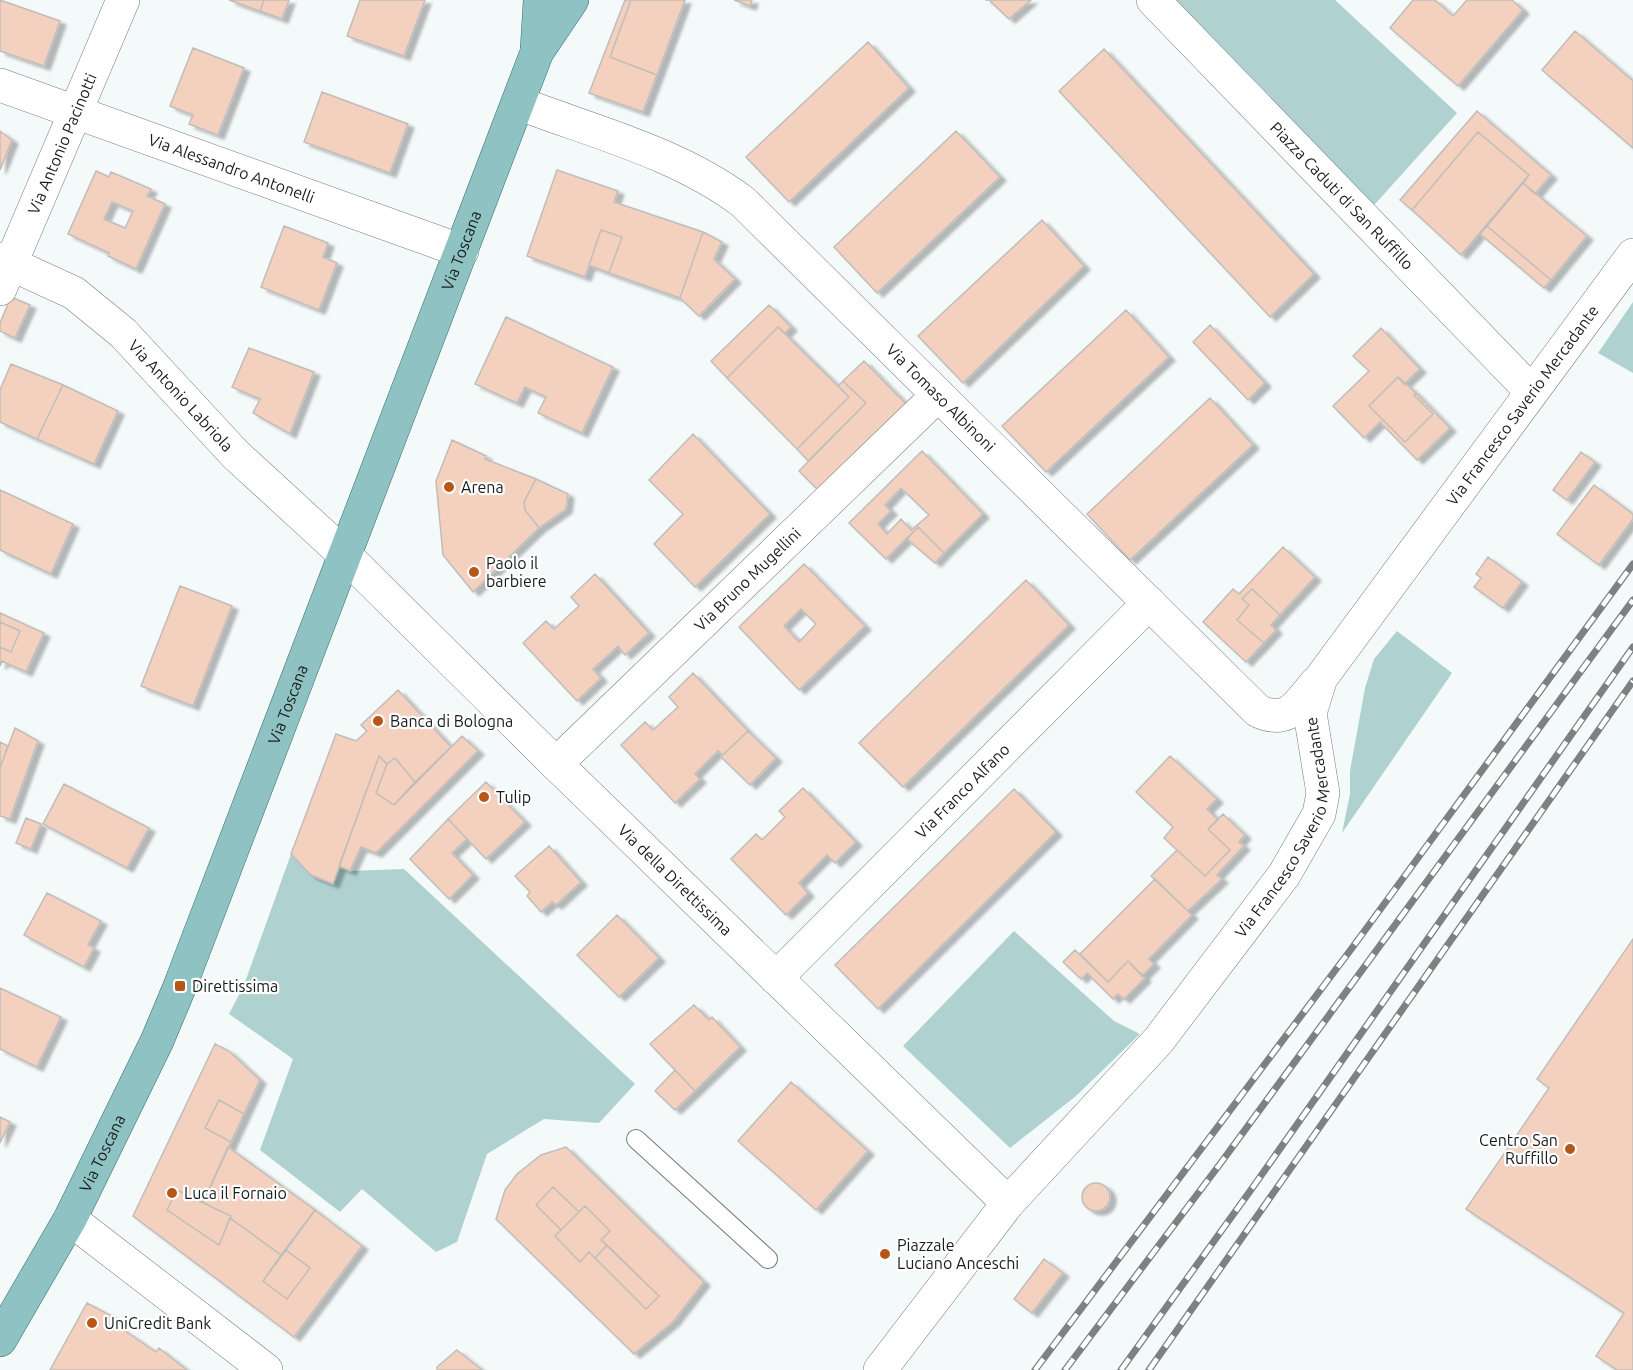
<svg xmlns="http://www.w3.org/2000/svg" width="1633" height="1370" font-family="Ubuntu,sans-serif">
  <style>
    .green { fill: #afd2d1 }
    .building { fill: #f4d0be; stroke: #c1bdbb; stroke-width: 1.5; fill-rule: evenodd; filter: url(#shadow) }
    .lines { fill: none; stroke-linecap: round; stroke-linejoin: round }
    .service-casing { stroke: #777b7b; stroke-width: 20 }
    .minor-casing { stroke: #777b7b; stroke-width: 34 }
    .primary-casing { stroke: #356e6e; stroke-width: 34 }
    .service { stroke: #fff; stroke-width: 18 }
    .minor { stroke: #fff; stroke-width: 33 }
    .primary { stroke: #8fc2c2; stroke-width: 33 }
    .rail-casing { stroke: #7e8181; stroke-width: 7 }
    .rail { stroke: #fff; stroke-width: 4.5; stroke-dasharray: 14; stroke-linecap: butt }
    .poi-dot { fill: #b85618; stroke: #fff; stroke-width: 2 }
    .labels { text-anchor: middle; stroke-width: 4.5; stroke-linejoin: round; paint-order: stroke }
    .street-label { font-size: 16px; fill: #1a1c1c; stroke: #fff }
    .poi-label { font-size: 16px; fill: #1a1c1c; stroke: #fff; text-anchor: start }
  </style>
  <defs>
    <filter id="shadow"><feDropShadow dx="6" dy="4" stdDeviation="1.5" flood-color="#0004"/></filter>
  </defs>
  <rect width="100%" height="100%" fill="#f4f9f9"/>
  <path class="green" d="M 1161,0 L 1335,0 L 1457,113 L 1367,213 Z
    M 1633,302 L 1633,373 L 1598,353 Z
    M 1397,631 L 1452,673 L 1342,833 L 1350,794 L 1350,771 L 1365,688 L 1374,659 Z
    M 291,854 L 311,875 L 333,884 L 339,866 L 350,871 L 404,869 L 635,1084 L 599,1123 L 544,1119 L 487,1154 L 457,1242 L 436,1252 L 362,1189 L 340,1212 L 260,1150 L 293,1059 L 229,1014 L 244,985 Z
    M 1014,931 L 1114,1021 L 1140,1034 L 1076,1096 L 1010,1148 L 903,1046 Z"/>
  <path class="building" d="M 0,0 L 60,21 L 44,66 L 0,51 Z
    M 229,0 L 264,0 L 260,11 Z
    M 264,0 L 289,0 L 282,19 L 260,11 Z
    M 360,0 L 425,0 L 404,56 L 347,36 Z
    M 625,0 L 631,0 L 610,57 L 657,75 L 643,112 L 589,93 Z
    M 631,0 L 685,0 L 657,75 L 610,57 Z
    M 734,0 L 752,0 L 750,6 Z
    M 985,0 L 1031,0 L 1009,19 L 989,0 Z
    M 1413,0 L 1435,0 L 1453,16 L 1467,0 L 1512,0 L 1523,10 L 1458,86 L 1390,28 Z
    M 1575,31 L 1633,81 L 1633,148 L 1542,70 Z
    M 868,42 L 909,88 L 789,202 L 746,157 Z
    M 193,48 L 244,68 L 218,135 L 189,124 L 193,115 L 170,106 Z
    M 1104,49 L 1314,274 L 1270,317 L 1059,91 Z
    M 322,92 L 408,124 L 390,173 L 304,142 Z
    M 1477,111 L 1551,175 L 1535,194 L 1523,183 L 1529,175 L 1478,132 L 1412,210 L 1400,200 Z
    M 0,131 L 12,140 L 0,170 Z
    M 956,131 L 1000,177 L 877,293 L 834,247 Z
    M 1478,132 L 1529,175 L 1461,255 L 1412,210 Z
    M 557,170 L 618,191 L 614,202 L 703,232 L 680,298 L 609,273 L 622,237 L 601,230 L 585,277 L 527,256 Z
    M 96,171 L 109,177 L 111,172 L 151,189 L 147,196 L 165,204 L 136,269 L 108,256 L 109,253 L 68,234 Z
    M 1523,183 L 1587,236 L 1551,280 L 1487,226 Z
    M 112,202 L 133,211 L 125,228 L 104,219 Z
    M 1042,220 L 1084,266 L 963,383 L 918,336 Z
    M 284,226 L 328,243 L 323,257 L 337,263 L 319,310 L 261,287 Z
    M 1487,226 L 1551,280 L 1544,288 L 1480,234 Z
    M 601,230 L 622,237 L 609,273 L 589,265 Z
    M 703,232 L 722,242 L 714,259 L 735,279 L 699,316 L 680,298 Z
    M 11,297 L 30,305 L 15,338 L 0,331 L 0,323 Z
    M 769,305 L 791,327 L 785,333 L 778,327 L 727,378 L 711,361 Z
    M 1126,310 L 1169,357 L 1046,472 L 1002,426 Z
    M 506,317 L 613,367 L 582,433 L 538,413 L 546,397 L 525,387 L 517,403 L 475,384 Z
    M 1210,325 L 1265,383 L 1248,400 L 1193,342 Z
    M 778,327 L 849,397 L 797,449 L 727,378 Z
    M 1381,328 L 1420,369 L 1404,384 L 1398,377 L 1369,406 L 1405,442 L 1433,414 L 1414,395 L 1417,394 L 1450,428 L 1417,460 L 1380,422 L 1364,438 L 1333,406 L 1369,371 L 1353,356 Z
    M 249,348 L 314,372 L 290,434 L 253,413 L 260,399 L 232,387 Z
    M 864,361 L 906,404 L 819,491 L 799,471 L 866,403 L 843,381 Z
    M 11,364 L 63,385 L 37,439 L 0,422 L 0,390 Z
    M 1398,377 L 1417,394 L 1414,395 L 1433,414 L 1405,442 L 1369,406 Z
    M 843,381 L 866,403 L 808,461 L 797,449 L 849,397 L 838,386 Z
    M 63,385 L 118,411 L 94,464 L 37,439 Z
    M 1210,398 L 1253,445 L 1130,560 L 1087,514 Z
    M 693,434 L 770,514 L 695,587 L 654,544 L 683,514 L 649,480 Z
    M 452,440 L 486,456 L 485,459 L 536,479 L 524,502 L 525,510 L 539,528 L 473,592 L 443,555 L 436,481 Z
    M 922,451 L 983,514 L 944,553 L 918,527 L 886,559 L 849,523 Z
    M 1581,452 L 1595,462 L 1567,500 L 1553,490 Z
    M 536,479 L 568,494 L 566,509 L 539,528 L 525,510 L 524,502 Z
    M 1594,485 L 1633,514 L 1633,519 L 1599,565 L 1557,534 Z
    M 901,488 L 929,515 L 911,530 L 901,519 L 887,534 L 878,524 L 891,511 L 885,505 Z
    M 0,490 L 73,524 L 51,574 L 0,550 Z
    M 918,527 L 944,553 L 935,563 L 907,539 Z
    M 1283,547 L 1315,577 L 1280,615 L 1252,589 L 1242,599 L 1249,605 L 1237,620 L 1264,643 L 1246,662 L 1203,622 L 1233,589 L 1239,594 Z
    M 1488,557 L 1522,582 L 1503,608 L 1474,587 L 1481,578 L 1476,574 Z
    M 804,564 L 865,626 L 799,690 L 739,627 Z
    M 595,574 L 649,633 L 625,655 L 618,646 L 593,669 L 601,678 L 577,701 L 523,643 L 546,621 L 554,629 L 579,606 L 571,597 Z
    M 1026,580 L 1069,625 L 903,787 L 859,743 Z
    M 180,586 L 232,606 L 193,706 L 141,686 Z
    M 1252,589 L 1280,615 L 1271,625 L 1276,630 L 1264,643 L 1237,620 L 1249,605 L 1242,599 Z
    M 801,609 L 816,624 L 799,642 L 784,626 Z
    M 0,613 L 44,633 L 26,672 L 2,661 L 0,666 L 0,647 L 11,652 L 20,631 L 0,622 Z
    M 0,622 L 20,631 L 11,652 L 0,647 Z
    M 693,673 L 748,731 L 723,755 L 718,751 L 695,774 L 700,779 L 675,803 L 621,745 L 645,722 L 653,730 L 678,707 L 669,697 Z
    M 398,690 L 451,747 L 415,782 L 395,758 L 387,764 L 379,756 L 333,884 L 311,875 L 291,854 L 336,734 L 356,741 L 367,731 L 361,725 Z
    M 15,728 L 38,741 L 10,819 L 0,816 L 0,768 Z
    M 748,731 L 776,758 L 750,785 L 721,757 Z
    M 462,736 L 478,751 L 376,853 L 361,847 L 350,871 L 339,866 L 379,756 L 387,764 L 376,793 L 394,805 Z
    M 0,742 L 8,746 L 0,768 Z
    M 1170,756 L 1217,799 L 1207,809 L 1218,820 L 1208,829 L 1230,850 L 1205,876 L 1164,838 L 1173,827 L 1136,792 Z
    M 395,758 L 415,782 L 394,805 L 376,793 L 387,764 Z
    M 486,782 L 525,822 L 486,859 L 448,819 Z
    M 64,784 L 149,828 L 127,868 L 43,824 Z
    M 803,788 L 856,842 L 835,863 L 827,855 L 799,883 L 808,893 L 786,915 L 731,859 L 756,834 L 762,840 L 785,817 L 779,811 Z
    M 1014,789 L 1056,832 L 878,1009 L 835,965 Z
    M 1223,814 L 1245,835 L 1239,842 L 1244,846 L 1217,875 L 1222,879 L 1188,911 L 1151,876 L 1177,850 L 1205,876 L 1230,850 L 1208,829 Z
    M 26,818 L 41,824 L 31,849 L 16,843 Z
    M 448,819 L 467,839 L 452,853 L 473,875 L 449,899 L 410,859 Z
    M 549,846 L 581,882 L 556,905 L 552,902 L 541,912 L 527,896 L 530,892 L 515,876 Z
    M 1155,879 L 1192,915 L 1149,959 L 1154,964 L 1142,976 L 1128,961 L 1108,982 L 1080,954 Z
    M 47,893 L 101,921 L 88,945 L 94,948 L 84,967 L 24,935 Z
    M 617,915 L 659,958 L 619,997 L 577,955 Z
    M 1633,939 L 1633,1370 L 1617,1370 L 1596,1356 L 1624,1313 L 1466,1209 L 1549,1088 L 1537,1079 Z
    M 1075,950 L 1108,982 L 1128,961 L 1145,978 L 1124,999 L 1118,994 L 1113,999 L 1087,973 L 1081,979 L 1063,962 Z
    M 0,988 L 61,1017 L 37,1067 L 0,1049 Z
    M 694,1005 L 709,1020 L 712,1017 L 740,1047 L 695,1091 L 650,1044 Z
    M 215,1044 L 229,1051 L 260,1080 L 244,1114 L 219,1100 L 205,1128 L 231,1142 L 203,1203 L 177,1190 L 167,1210 L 219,1245 L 230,1218 L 281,1255 L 263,1281 L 287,1299 L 310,1268 L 286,1250 L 315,1210 L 362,1246 L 294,1337 L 133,1216 Z
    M 675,1070 L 695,1091 L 675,1110 L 655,1091 Z
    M 791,1082 L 868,1151 L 816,1210 L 738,1141 Z
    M 219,1100 L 244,1114 L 231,1142 L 205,1128 Z
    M 0,1117 L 10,1122 L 0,1143 Z
    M 228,1147 L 315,1210 L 281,1255 L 230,1218 L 231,1216 L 203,1203 Z
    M 566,1147 L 704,1282 L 673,1322 L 634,1354 L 496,1219 L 505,1190 L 517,1174 L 541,1155 ZM 553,1187 L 579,1212 L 585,1206 L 610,1231 L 601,1240 L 659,1296 L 646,1309 L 589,1252 L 580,1262 L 555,1236 L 561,1230 L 536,1205 Z
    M1082 1197a14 14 0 1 1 28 0a14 14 0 1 1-28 0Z
    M 553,1187 L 579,1212 L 561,1230 L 536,1205 Z
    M 177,1190 L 231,1216 L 219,1245 L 167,1210 Z
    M 585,1206 L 610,1231 L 601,1240 L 607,1245 L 595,1258 L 589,1252 L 580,1262 L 555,1236 Z
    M 607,1245 L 659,1296 L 646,1309 L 595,1258 Z
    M 286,1250 L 310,1268 L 287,1299 L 263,1281 Z
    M 1044,1259 L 1063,1273 L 1032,1313 L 1014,1299 Z
    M 87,1303 L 121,1321 L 118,1326 L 156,1352 L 159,1348 L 187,1370 L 50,1370 Z
    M 457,1350 L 482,1370 L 437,1370 L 437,1367 Z"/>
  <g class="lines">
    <defs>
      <path id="service" d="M 636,1139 L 768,1259"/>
      <g id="minor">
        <path id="s1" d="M 1153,0 L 1531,391"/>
        <path id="s2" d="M 0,85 L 462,251"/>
        <path id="s3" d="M 518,103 C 594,132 678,153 743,202 L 1258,711 C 1289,725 1298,704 1316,683"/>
        <path id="s4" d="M 0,259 L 74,293 L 123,333 L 235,454 L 346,556 L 556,764 L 1008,1203"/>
        <path id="s5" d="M 0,289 L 123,0"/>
        <path id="s6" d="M 556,764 L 938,395"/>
        <path id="s7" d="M 776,978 L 1149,603"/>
        <path d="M 70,1219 L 266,1370"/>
        <path id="s8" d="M 880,1370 L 1008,1203 L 1158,1041 L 1284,875 L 1319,814 L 1323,793 L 1310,713 L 1321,678 L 1633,255"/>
      </g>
      <g id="primary">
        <path d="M 537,50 L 540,0"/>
        <path id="s9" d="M 0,1340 L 70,1219 L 157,1041 L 180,986 L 537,52 L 572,0"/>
      </g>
    </defs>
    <use href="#service" class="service-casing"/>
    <use href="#minor" class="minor-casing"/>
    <use href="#primary" class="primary-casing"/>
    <use href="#service" class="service"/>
    <use href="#minor" class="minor"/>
    <use href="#primary" class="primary"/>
    <defs>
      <path id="rail" d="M 1035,1370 L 1352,948 L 1633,564
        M 1065,1370 L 1220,1164 L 1633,600
        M 1121,1370 L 1253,1187 L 1633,647
        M 1149,1370 L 1633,681"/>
    </defs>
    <use href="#rail" class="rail-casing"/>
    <use href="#rail" class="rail"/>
  </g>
  <g class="poi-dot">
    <circle cx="449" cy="487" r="6"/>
    <circle cx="474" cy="572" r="6"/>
    <circle cx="378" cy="721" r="6"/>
    <circle cx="484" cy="797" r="6"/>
    <rect x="174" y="980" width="12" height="12" rx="3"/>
    <circle cx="1570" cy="1149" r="6"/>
    <circle cx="172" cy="1193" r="6"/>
    <circle cx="885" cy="1254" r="6"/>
    <circle cx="92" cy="1323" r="6"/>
  </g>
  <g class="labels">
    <g class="street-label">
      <text dy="6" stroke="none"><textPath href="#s5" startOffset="158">Via Antonio Pacinotti</textPath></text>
      <text dy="6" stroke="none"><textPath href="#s2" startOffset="246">Via Alessandro Antonelli</textPath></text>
      <text dy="6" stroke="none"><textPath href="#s1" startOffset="272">Piazza Caduti di San Ruffillo</textPath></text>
      <text dy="6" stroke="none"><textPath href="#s9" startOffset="1185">Via Toscana</textPath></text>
      <text dy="6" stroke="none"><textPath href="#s4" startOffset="230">Via Antonio Labriola</textPath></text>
      <text dy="6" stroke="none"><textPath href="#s3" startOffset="525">Via Tomaso Albinoni</textPath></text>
      <text dy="6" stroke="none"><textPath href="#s8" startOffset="1188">Via Francesco Saverio Mercadante</textPath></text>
      <text dy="6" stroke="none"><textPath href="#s6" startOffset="266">Via Bruno Mugellini</textPath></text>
      <text dy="6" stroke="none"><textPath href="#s9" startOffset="699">Via Toscana</textPath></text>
      <text dy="6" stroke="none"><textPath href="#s7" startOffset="264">Via Franco Alfano</textPath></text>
      <text dy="6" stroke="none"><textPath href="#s8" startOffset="686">Via Francesco Saverio Mercadante</textPath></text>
      <text dy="6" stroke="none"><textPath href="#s4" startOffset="922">Via della Direttissima</textPath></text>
      <text dy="6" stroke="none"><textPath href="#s9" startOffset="213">Via Toscana</textPath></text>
    </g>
    <g class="poi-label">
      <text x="461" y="493">Arena</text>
      <text x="486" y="569">Paolo il<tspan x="486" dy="18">barbiere</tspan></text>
      <text x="390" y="727">Banca di Bologna</text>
      <text x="496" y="803">Tulip</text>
      <text x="192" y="992">Direttissima</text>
      <text x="1558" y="1146" text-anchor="end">Centro San<tspan x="1558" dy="18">Ruffillo</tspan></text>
      <text x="184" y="1199">Luca il Fornaio</text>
      <text x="897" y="1251">Piazzale<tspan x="897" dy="18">Luciano Anceschi</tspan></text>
      <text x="104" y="1329">UniCredit Bank</text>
    </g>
  </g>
</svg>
